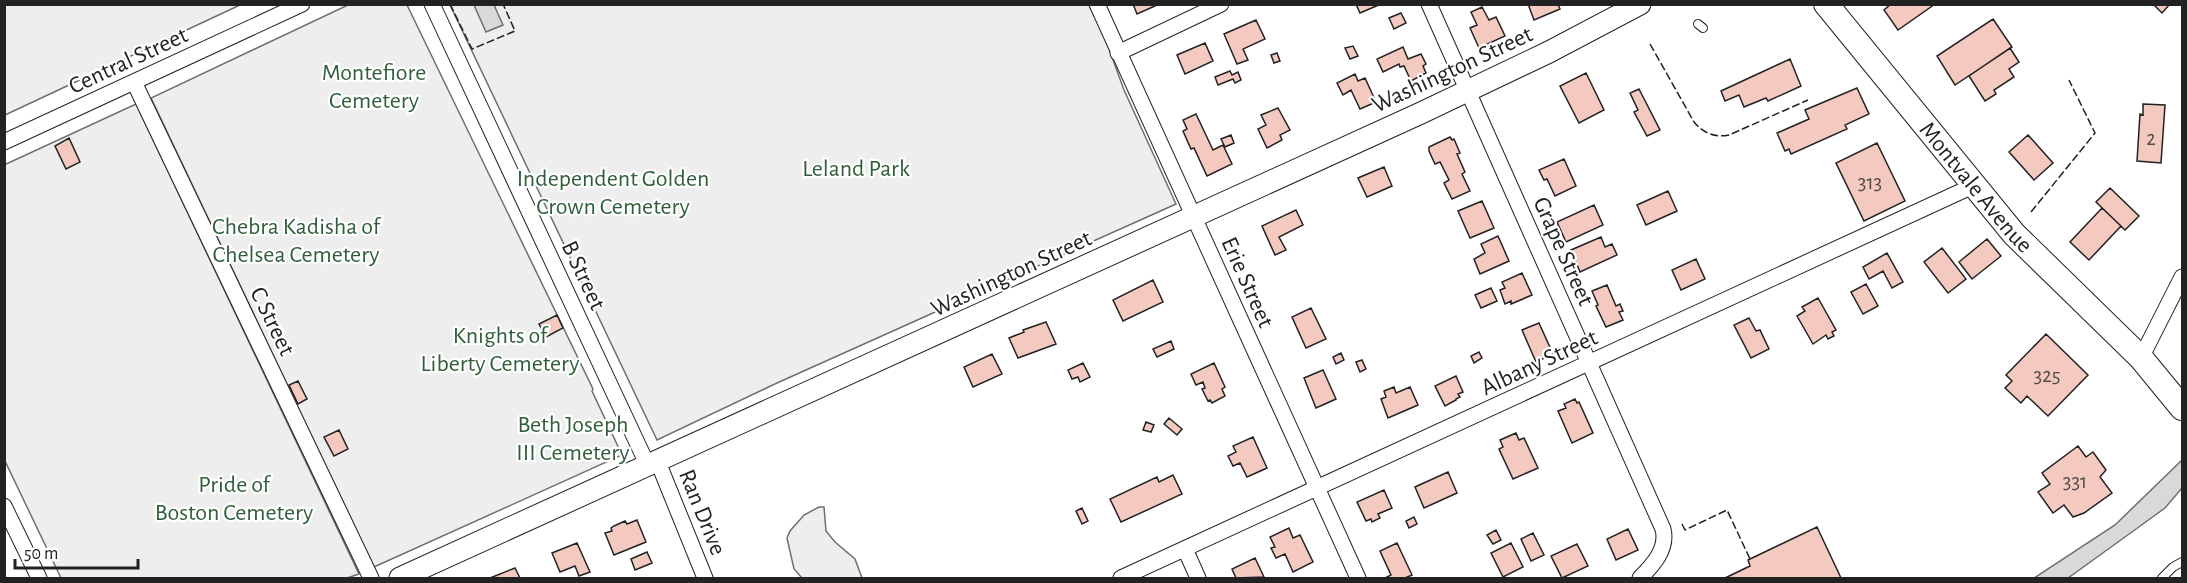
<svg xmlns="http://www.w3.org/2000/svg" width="2187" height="583" font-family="'Alegreya Sans',sans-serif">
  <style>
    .green { fill: #eee; stroke: #6f6f6f; stroke-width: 1.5 }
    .water { fill: #d9d9d9; stroke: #6f6f6f; stroke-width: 1.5 }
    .building { fill: #f3c9c0; stroke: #222; stroke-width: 1.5 }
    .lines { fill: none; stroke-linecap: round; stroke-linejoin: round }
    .service-casing { stroke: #222; stroke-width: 10 }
    .minor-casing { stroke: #222; stroke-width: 17 }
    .secondary-casing { stroke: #222; stroke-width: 23 }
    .primary-casing { stroke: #222; stroke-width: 26 }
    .service { stroke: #fff; stroke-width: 8 }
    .minor { stroke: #fff; stroke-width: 15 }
    .secondary { stroke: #fff; stroke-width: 21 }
    .primary { stroke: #fff; stroke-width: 24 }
    .fence { stroke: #222; stroke-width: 1.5; stroke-dasharray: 8 3; stroke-linecap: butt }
    .labels { text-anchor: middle; stroke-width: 4.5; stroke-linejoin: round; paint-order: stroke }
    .number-label { font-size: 21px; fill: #564c4a }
    .street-label { font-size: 24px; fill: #222; stroke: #fff }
    .park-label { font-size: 24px; fill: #2f5e38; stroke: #fff }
  </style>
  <rect width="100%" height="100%" fill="#fff"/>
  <path class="green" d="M 5,4 L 240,4 L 240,5 L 5,115 Z
    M 348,5 L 407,5 L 593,389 L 592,391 L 622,455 L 374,567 L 151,98 Z
    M 450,5 L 1089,5 L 1104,35 L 1124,90 L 1176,204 L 777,383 L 657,440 Z
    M 136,104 L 359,574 L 347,578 L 61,578 L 5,461 L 4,165 Z
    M 819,507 L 824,507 L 826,531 L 835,542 L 855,559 L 862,578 L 802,578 L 794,569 L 787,538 L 790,531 L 804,515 Z"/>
  <path class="water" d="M 474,5 L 494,5 L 503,25 L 486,32 Z
    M 2182,460 L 2182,488 L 2165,508 L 2143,524 L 2068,578 L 2034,578 L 2115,525 Z"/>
  <path class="building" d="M 1133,4 L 1155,4 L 1155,6 L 1137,14 Z
    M 1356,4 L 1381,4 L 1360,13 Z
    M 1528,4 L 1558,4 L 1560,9 L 1534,20 Z
    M 1891,4 L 1935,4 L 1898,30 L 1884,10 Z
    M 2153,4 L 2170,4 L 2162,13 Z
    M 1482,7 L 1489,20 L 1496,17 L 1505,36 L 1479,48 L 1470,28 L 1477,25 L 1471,12 Z
    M 1401,13 L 1406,23 L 1394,29 L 1389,18 Z
    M 1993,19 L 2012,47 L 1955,85 L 1937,56 Z
    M 1256,20 L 1265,39 L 1243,49 L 1248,60 L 1237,64 L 1224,34 Z
    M 1205,43 L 1213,61 L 1185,74 L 1177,55 Z
    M 1353,46 L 1358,56 L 1350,59 L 1345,48 Z
    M 1403,47 L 1408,59 L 1421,54 L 1426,64 L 1423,66 L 1426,73 L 1411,81 L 1404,66 L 1400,67 L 1399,64 L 1383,72 L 1377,59 Z
    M 2010,48 L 2019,62 L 2009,69 L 2014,77 L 1994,90 L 1996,94 L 1985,101 L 1969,76 Z
    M 1277,53 L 1280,61 L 1274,63 L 1271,55 Z
    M 1790,59 L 1801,86 L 1768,101 L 1766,98 L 1744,107 L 1739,95 L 1725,101 L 1721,91 Z
    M 1230,71 L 1232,75 L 1238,72 L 1241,80 L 1235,83 L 1233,79 L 1218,85 L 1215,77 Z
    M 1586,73 L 1604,110 L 1579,123 L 1560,86 Z
    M 1355,74 L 1358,81 L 1365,78 L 1376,102 L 1360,109 L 1351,90 L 1343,95 L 1337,83 Z
    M 1857,88 L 1869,114 L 1845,125 L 1847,129 L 1791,154 L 1789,149 L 1785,151 L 1777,133 L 1809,119 L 1805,110 Z
    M 1639,89 L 1660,130 L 1647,136 L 1634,112 L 1638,110 L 1630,93 Z
    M 2143,104 L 2165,105 L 2161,163 L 2137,161 L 2140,114 L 2143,115 Z
    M 1278,108 L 1290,130 L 1280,135 L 1282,140 L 1267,148 L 1258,129 L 1266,125 L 1261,115 Z
    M 1196,114 L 1213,150 L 1223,145 L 1232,164 L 1207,176 L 1194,148 L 1191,149 L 1183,131 L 1187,129 L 1183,120 Z
    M 1231,135 L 1234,143 L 1225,147 L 1221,139 Z
    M 2028,135 L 2053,163 L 2034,180 L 2009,152 Z
    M 1450,137 L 1452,140 L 1454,139 L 1460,153 L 1457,154 L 1465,172 L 1462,174 L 1470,191 L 1452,199 L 1444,183 L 1449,180 L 1440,162 L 1435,164 L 1429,151 L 1429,147 Z
    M 69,138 L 80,162 L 66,169 L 55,146 Z
    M 1877,143 L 1905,201 L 1864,221 L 1836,163 Z
    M 1564,159 L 1576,186 L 1555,196 L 1547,179 L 1544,180 L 1539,170 Z
    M 1384,167 L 1392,186 L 1367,197 L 1358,178 Z
    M 2110,188 L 2139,216 L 2125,230 L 2096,202 Z
    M 1668,191 L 1677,211 L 1646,225 L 1637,205 Z
    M 1482,201 L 1494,228 L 1470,238 L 1458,211 Z
    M 1594,205 L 1603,225 L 1566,242 L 1557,222 Z
    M 2102,208 L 2121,226 L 2089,260 L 2070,242 Z
    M 1296,210 L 1303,225 L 1279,237 L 1286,250 L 1275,255 L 1262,226 Z
    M 1498,236 L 1509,261 L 1480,274 L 1474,259 L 1485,253 L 1481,244 Z
    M 1601,237 L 1605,247 L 1612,244 L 1617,255 L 1580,272 L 1571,250 Z
    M 1987,239 L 2001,256 L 1972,279 L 1959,262 Z
    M 1942,248 L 1966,279 L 1948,293 L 1924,262 Z
    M 1887,253 L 1903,282 L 1892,288 L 1883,271 L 1869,279 L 1863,267 Z
    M 1696,259 L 1705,279 L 1681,290 L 1672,270 Z
    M 1522,273 L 1532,295 L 1511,304 L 1511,301 L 1505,304 L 1500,290 L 1505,288 L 1502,282 Z
    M 1153,280 L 1163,302 L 1123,321 L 1113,300 Z
    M 1866,284 L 1878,306 L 1863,314 L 1851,292 Z
    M 1607,285 L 1616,306 L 1620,304 L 1623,311 L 1619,312 L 1623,320 L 1606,327 L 1596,306 L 1598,305 L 1592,291 Z
    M 1491,288 L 1497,301 L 1481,308 L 1475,295 Z
    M 1818,298 L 1836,330 L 1832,332 L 1834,336 L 1828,339 L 1826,335 L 1813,344 L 1797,316 L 1805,311 L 1802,307 Z
    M 1311,308 L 1326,339 L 1306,348 L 1292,317 Z
    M 557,315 L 563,328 L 546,337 L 539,324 Z
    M 1749,318 L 1756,331 L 1760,330 L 1769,349 L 1751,358 L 1734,325 Z
    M 1046,322 L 1056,344 L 1018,358 L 1009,338 L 1024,332 L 1023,330 Z
    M 1539,323 L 1553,354 L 1536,362 L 1522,330 Z
    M 2046,334 L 2088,375 L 2048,416 L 2027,396 L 2021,403 L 2005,388 L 2012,381 L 2006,375 Z
    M 1171,341 L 1174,349 L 1157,357 L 1153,349 Z
    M 1479,352 L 1482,358 L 1474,363 L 1471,356 Z
    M 1341,353 L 1344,360 L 1336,364 L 1333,357 Z
    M 992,354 L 1002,374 L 973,387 L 964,367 Z
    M 1362,360 L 1366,369 L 1360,372 L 1356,362 Z
    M 1083,363 L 1090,377 L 1080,382 L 1078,377 L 1072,379 L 1068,370 Z
    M 1214,363 L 1225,387 L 1222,389 L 1225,396 L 1212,403 L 1210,400 L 1208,401 L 1202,389 L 1205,388 L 1203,382 L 1196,385 L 1191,374 Z
    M 1323,370 L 1336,399 L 1316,408 L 1304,378 Z
    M 1456,376 L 1463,392 L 1458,394 L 1460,397 L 1456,399 L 1456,400 L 1445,406 L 1435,386 Z
    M 298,381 L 307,399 L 298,404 L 289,385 Z
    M 1394,387 L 1396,393 L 1410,387 L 1418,405 L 1388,418 L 1381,399 L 1386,397 L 1384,391 Z
    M 1575,399 L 1577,403 L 1579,402 L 1593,433 L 1572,443 L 1558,411 L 1566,408 L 1564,404 Z
    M 1169,418 L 1182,429 L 1177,435 L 1164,424 Z
    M 1146,422 L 1154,425 L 1151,432 L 1143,430 Z
    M 339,430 L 348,449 L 334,456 L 324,437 Z
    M 1516,433 L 1519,440 L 1524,438 L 1538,468 L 1513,479 L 1499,449 L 1503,447 L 1500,440 Z
    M 1253,437 L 1267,468 L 1247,477 L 1240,463 L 1233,466 L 1228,456 L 1236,452 L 1233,446 Z
    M 2078,446 L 2086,457 L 2093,452 L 2106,470 L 2100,477 L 2112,493 L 2084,513 L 2073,517 L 2064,505 L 2053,513 L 2038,492 L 2050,484 L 2042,473 Z
    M 1448,472 L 1457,493 L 1424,508 L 1415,487 Z
    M 1173,475 L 1182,494 L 1121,522 L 1110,499 L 1157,477 L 1159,482 Z
    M 1384,490 L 1392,508 L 1378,514 L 1380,518 L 1372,522 L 1371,519 L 1366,521 L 1357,502 Z
    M 1082,508 L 1088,521 L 1082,524 L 1076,511 Z
    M 1414,517 L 1417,524 L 1409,528 L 1406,521 Z
    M 637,520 L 646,542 L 614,555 L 605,533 L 612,531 L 611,528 L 614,526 L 625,521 L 627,524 Z
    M 1817,527 L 1841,578 L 1725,578 L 1750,566 L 1748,560 Z
    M 1289,528 L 1293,538 L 1300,535 L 1313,562 L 1293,572 L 1285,554 L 1276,558 L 1271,548 L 1275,547 L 1270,537 Z
    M 1628,529 L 1638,550 L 1616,560 L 1607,539 Z
    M 1496,530 L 1501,540 L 1493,544 L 1487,535 Z
    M 1533,533 L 1544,555 L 1531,561 L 1521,539 Z
    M 577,543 L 590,572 L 579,576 L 575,566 L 560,572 L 552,553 Z
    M 1397,543 L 1412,575 L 1405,578 L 1388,578 L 1387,577 L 1391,575 L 1380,551 Z
    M 1511,543 L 1523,567 L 1503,577 L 1491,553 Z
    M 1577,544 L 1588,566 L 1562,578 L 1551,556 Z
    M 647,552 L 652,563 L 635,570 L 631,559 Z
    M 1255,558 L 1264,577 L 1236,578 L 1232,569 Z
    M 515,568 L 520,578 L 490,578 Z"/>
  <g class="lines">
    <defs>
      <path id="service" d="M 1698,24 L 1703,28
        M 2162,578 L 2173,567 L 2182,562"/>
      <path id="minor" d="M 432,4 L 648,466
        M 1097,4 L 1358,578
        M 1429,4 L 1663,529 C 1668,549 1653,565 1640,578
        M 1118,53 L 1221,4
        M 134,82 L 371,578
        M 4,142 L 302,4
        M 2141,358 L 2182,277
        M 658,462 L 705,578
        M 4,506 L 39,578
        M 1185,549 L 1198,578
        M 1121,578 L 1975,185"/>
      <path id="secondary" d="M 400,578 L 1421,113 L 1549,52 L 1640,4"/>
      <g id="primary">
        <path id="s1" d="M 1826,4 L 2014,234 L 2141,358 L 2182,408"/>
      </g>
    </defs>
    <use href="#service" class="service-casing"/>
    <use href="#minor" class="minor-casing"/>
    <use href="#secondary" class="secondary-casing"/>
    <use href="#primary" class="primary-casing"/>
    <use href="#service" class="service"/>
    <use href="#minor" class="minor"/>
    <use href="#secondary" class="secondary"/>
    <use href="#primary" class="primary"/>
    <path class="fence" d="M 450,4 L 472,49 L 515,31 L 503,4
      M 1650,44 L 1694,122 C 1703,133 1715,138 1729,135 L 1808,100
      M 2031,212 L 2095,133 L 2069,80
      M 1682,524 L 1685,530 L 1727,510 L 1750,559"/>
  </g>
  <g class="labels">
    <g class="number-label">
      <text x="2151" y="145">2</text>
      <text x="1870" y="189">313</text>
      <text x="2047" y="382">325</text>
      <text x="2075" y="488">331</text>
    </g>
    <g class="street-label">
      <text transform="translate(128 60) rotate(-25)" y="8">Central Street</text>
      <text transform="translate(1452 69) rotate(-25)" y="8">Washington Street</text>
      <text dy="8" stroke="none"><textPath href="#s1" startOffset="237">Montvale Avenue</textPath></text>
      <text transform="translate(1564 251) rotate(66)" y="8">Grape Street</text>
      <text transform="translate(1011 273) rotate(-25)" y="8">Washington Street</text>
      <text transform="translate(584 275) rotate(65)" y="8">B Street</text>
      <text transform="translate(1248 282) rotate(66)" y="8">Erie Street</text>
      <text transform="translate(273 321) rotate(64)" y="8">C Street</text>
      <text transform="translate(1539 362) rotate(-25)" y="8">Albany Street</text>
      <text transform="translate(703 512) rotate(68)" y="8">Ran Drive</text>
    </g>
    <g class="park-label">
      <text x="374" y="80">Montefiore<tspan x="374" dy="28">Cemetery</tspan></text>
      <text x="856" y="176">Leland Park</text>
      <text x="613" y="186">Independent Golden<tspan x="613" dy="28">Crown Cemetery</tspan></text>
      <text x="296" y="234">Chebra Kadisha of<tspan x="296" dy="28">Chelsea Cemetery</tspan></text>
      <text x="500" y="343">Knights of<tspan x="500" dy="28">Liberty Cemetery</tspan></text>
      <text x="573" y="432">Beth Joseph<tspan x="573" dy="28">III Cemetery</tspan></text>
      <text x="234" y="492">Pride of<tspan x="234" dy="28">Boston Cemetery</tspan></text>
    </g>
  </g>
  <rect width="2187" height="583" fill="none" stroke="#222222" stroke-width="12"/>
  <path d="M15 559v9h123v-9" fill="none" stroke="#222222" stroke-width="3"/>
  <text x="24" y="559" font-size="18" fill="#222222" stroke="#ffffff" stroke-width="4.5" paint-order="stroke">50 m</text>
</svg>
